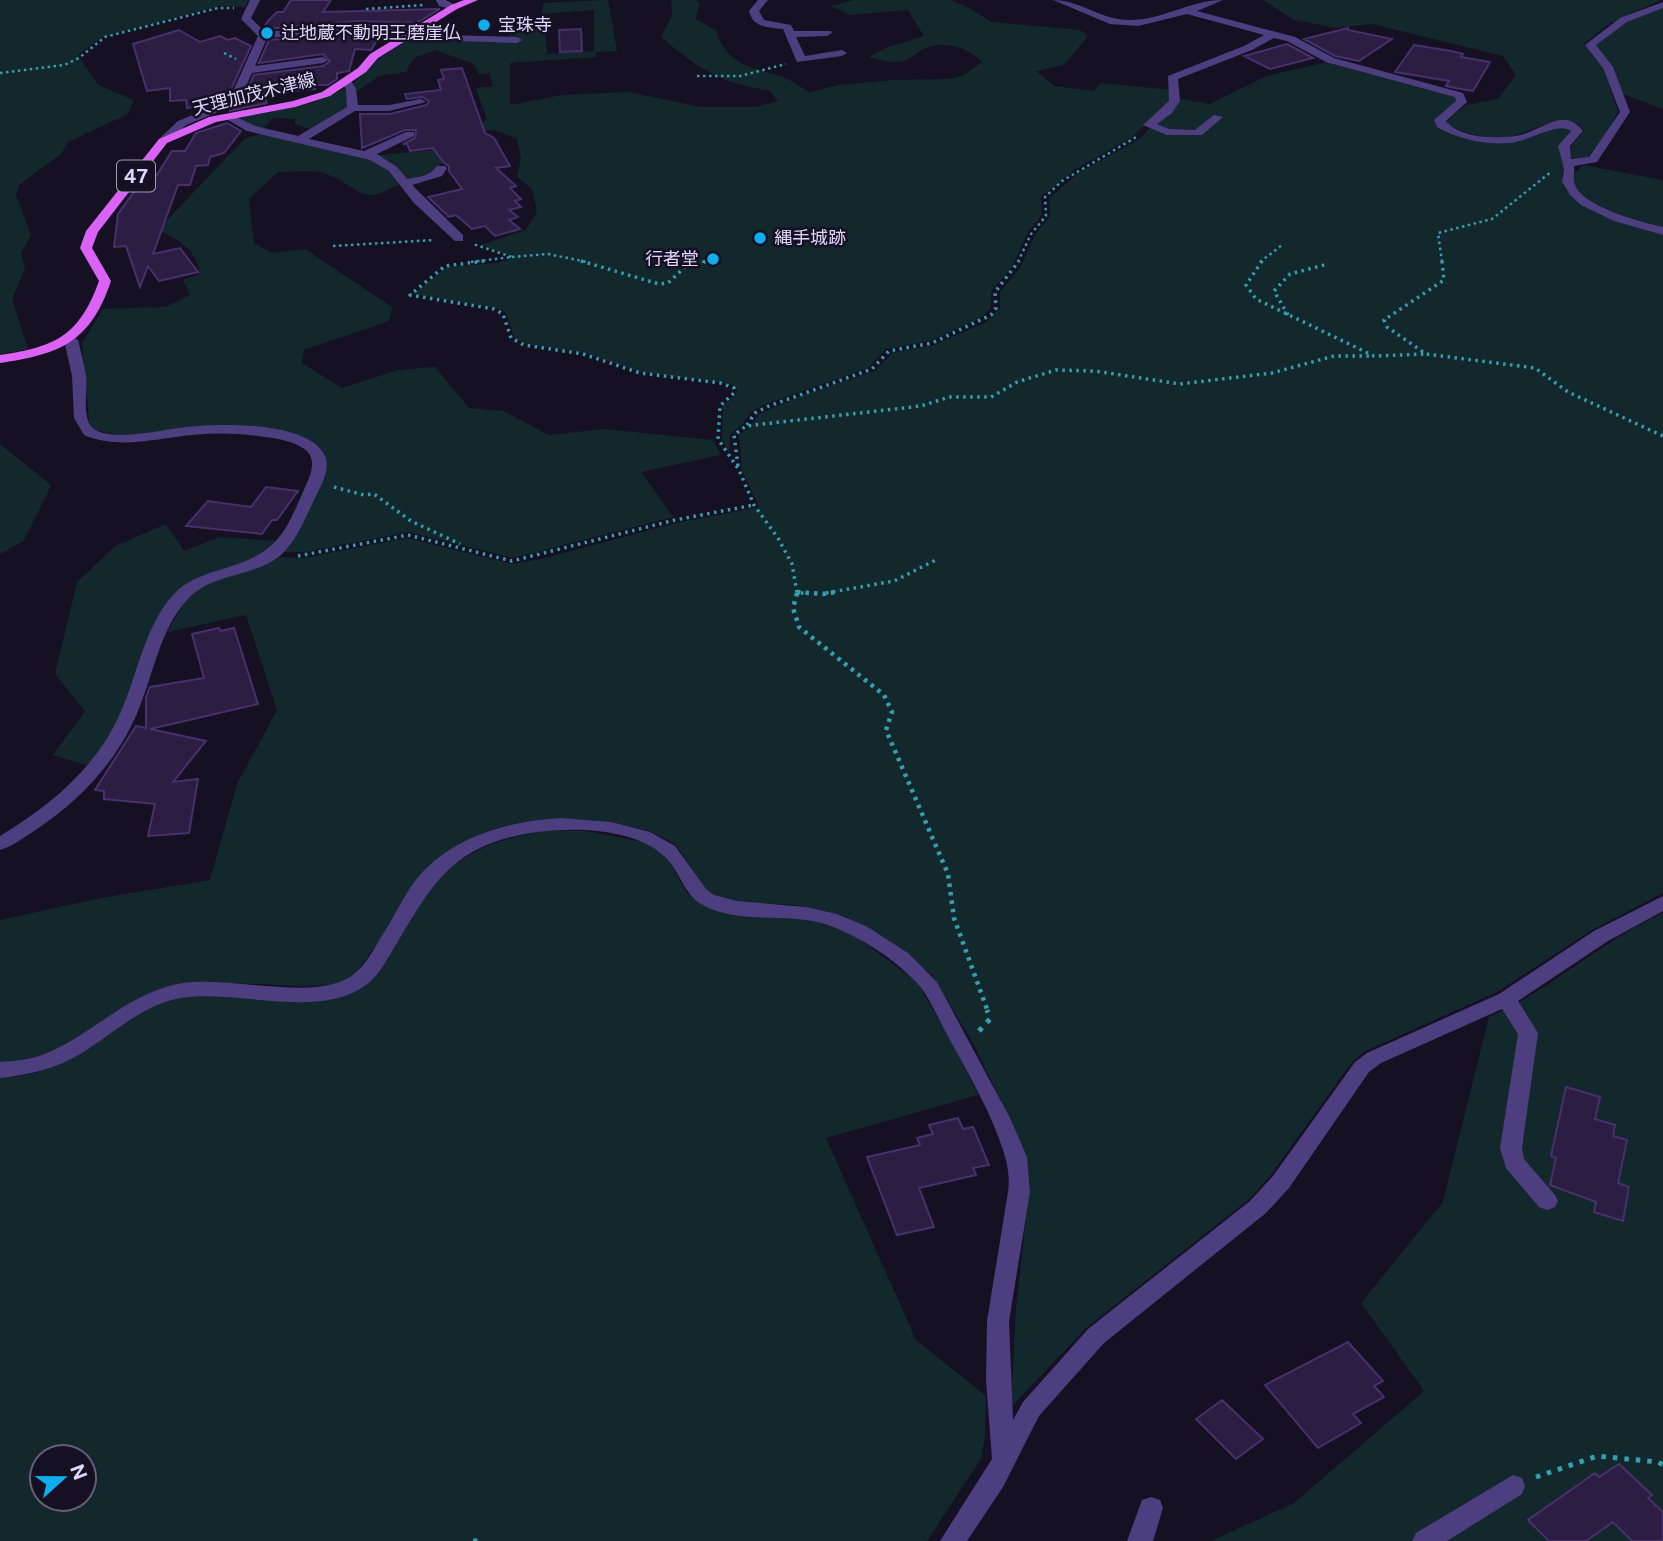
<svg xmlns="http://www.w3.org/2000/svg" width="1663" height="1541" font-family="'Public Sans','Noto Sans JP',sans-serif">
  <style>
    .green { fill: #13282c; fill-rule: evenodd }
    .building { fill: #2c1d43; stroke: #48306d; stroke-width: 2 }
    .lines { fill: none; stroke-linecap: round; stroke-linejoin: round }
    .path-far3 { stroke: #369eae; stroke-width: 2.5; stroke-dasharray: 2.5 3.5; stroke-linecap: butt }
    .path-far2 { stroke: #369eae; stroke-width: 3.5; stroke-dasharray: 2.5 4.5; stroke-linecap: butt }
    .path-far1 { stroke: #369eae; stroke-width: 4.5; stroke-dasharray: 3.5 5; stroke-linecap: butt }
    .path { stroke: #369eae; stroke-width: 5; stroke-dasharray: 4.5 7; stroke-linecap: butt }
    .minor { fill: #4c3e7f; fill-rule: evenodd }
    .major { fill: #da62f5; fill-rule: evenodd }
    .poi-dot { fill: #0faded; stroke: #161023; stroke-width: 2.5 }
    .labels { text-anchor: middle; stroke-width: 5; stroke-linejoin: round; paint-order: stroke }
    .far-poi-label { font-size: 18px; fill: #e0d4fc; stroke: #161023; text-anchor: start }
    .far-street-label { font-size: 18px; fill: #e0d4fc; stroke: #161023 }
    .shield { fill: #161023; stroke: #a399bb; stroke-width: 2 }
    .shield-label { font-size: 19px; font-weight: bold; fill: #e0d4fc }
  </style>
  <rect width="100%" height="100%" fill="#161023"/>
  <path class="green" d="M 0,0 L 249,0 L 245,7 L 220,6 L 122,32 L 101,38 L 78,55 L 98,85 L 134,100 L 128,114 L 68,142 L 61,154 L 19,185 L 16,195 L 31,235 L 21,253 L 25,268 L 12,299 L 28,349 L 0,354 Z
    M 608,0 L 617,51 L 596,52 L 595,57 L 510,63 L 510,105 L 562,95 L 628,92 L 701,107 L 756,107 L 778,101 L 769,90 C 722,85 696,67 661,37 L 672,16 L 671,0 L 696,0 L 700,4 L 695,19 L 716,30 C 728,68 752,66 785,78 C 793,81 802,88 809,92 L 839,85 L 892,80 L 951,79 L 964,75 L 982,62 C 968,48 946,40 926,48 C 915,52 912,61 896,62 C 888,63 877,59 869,57 L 885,48 L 924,36 L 908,10 L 849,15 L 831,6 L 854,0 L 951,0 L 973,10 L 991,22 L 1080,30 L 1088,36 L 1064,65 L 1036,71 L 1055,86 L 1094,91 L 1100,83 L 1173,90 L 1174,98 L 1131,138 L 1074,170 L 1041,197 L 1042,215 L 1027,234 L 1012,267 L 991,291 L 991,308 L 979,319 L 930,341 L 886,349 L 868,368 L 766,404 L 751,412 L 742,425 L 730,434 L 729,454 L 722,439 L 723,406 L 737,393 L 737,388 L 731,384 L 641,372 L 585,353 L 525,344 L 514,337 L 506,313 L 496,308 L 413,294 L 447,267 L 495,263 L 515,258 L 481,245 L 526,230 L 537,212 L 532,189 L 517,177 L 521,158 L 517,139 L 495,130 L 466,132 L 487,119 L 476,88 L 493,86 L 489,73 L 479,74 L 474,64 L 435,50 L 414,58 L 406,72 L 379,76 L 355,93 L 352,84 L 381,57 L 407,40 L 508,41 L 511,27 L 545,27 L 547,54 L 594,51 L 594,10 L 542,14 L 543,3 Z
    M 1263,0 L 1661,0 L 1607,25 L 1584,44 L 1602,66 L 1618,111 L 1610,127 L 1587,158 L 1571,158 L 1571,147 L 1584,131 C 1568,104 1525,138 1501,138 C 1485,139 1462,132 1447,125 L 1447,121 L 1466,105 L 1498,99 L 1516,75 L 1503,56 L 1372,24 L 1337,28 L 1294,20 Z
    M 1663,7 L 1663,109 L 1623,94 L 1613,67 L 1595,45 C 1616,28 1636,16 1663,7 Z
    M 1328,62 L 1455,96 L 1457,101 L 1435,120 L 1436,126 C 1445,132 1456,134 1468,136 C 1508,145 1523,143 1560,125 L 1572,130 C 1556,149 1558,146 1564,168 C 1547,204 1638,229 1663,233 L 1663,893 L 1592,930 L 1497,992 L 1365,1051 L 1352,1062 L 1270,1176 L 1248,1200 L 1086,1328 L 1011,1407 L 1016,1307 L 1030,1184 L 1012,1124 L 974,1045 L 933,976 L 883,937 L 844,916 L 797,905 L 736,902 L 714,895 L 702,886 L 678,848 L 668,840 L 646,830 L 591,820 L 549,819 L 480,835 L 386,931 L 356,973 L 344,981 L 331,985 L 304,986 L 206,982 L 165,988 L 140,998 L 54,1053 L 15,1063 L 0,1063 L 0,920 L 101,898 L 210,880 L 237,784 L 277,710 L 246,615 L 167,632 L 187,598 L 200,587 L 276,557 L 304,558 L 407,538 L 512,564 L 545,558 L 676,523 L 759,507 L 742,470 L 739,435 L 750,427 L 759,414 L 800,396 L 875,371 L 892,353 L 934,345 L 986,322 L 1000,308 L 1000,292 L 1020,268 L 1035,235 L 1050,216 L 1049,198 L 1080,172 L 1138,140 L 1181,99 L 1209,104 L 1267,76 Z
    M 345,89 L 347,90 L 349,108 L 314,130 L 294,124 L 296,119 L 273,118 L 262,130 L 237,120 L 242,117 L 314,102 Z
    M 260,134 L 366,156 L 384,165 L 401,183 C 360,207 364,190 327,174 C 314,169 292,172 278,172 L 249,199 L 254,243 L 272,253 L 305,249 L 392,307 L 389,321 L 304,350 L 302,363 L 342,388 L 398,370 L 435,367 L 469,408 L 503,411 L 549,435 L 604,429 L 713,440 L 721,455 L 641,472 L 673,517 L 513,558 L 409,532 L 304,552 L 283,552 L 325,467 C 325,459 325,453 320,447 C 298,425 230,426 200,426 C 170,427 120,443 93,428 L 89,421 L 82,343 L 103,309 L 165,307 L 190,295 L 183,280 L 200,274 C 198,251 176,238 158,230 L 244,139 Z
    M 435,150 L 450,156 L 426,176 L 407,180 L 391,163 L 377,155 Z
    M 1583,165 L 1663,180 L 1663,229 C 1637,221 1576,208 1572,176 Z
    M 0,444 L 51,485 L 24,541 L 0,554 Z
    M 166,524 L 184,551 L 219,537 L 278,541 L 259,556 L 190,582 L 135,673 L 119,719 L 102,751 L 89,766 L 53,755 L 85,711 L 55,674 L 77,582 L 115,546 Z
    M 550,830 L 587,831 L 639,841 L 656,848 L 670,862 L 687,893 L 703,905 L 816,921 L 854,935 L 917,982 L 956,1050 L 978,1095 L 826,1138 L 916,1340 L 986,1396 L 985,1436 L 981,1459 L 927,1541 L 0,1541 L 0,1077 C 71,1079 106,1020 167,1001 C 190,993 217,995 241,995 C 274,995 308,995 342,995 L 431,884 C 468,849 500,838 550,830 ZM 42,1457 L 84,1457 L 84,1499 L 42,1499 Z
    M 1663,913 L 1663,1541 L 1211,1541 L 1294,1503 L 1424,1391 L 1361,1303 L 1443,1202 L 1489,1017 C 1551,990 1601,941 1663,913 Z"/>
  <path class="building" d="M 291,0 L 331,0 L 323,12 L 440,9 L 416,23 L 359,21 L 266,29 L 264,27 L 268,21 L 277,12 L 283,12 Z
    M 1348,28 L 1348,30 L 1392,39 L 1359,61 L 1335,56 L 1304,39 Z
    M 581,29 L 582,51 L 560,52 L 559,30 Z
    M 179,30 L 200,42 L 220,36 L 228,40 L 235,38 L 251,46 L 227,98 L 210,105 L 187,108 L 186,100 L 170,101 L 170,88 L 147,91 L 133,44 Z
    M 359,33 L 398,34 L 393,37 L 381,34 L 371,50 L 355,49 L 349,71 L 337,73 L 337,79 L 328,85 L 315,85 L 315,89 L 263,93 L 267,103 L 229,111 L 240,105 L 254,75 L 323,66 L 330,61 L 323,54 L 259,63 L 269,40 Z
    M 1287,44 L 1313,58 L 1270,69 L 1244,56 Z
    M 1414,45 L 1451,51 L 1463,54 L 1461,57 L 1490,62 L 1473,91 L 1455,88 L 1446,86 L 1449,81 L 1395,72 Z
    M 462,68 L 485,133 L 494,138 L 510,166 L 496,168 L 516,186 L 510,188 L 521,199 L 515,201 L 521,207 L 509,210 L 518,217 L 509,220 L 520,229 L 495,236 L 485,226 L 472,229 L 456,215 L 449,217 L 428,197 L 462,189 L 449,171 L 449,166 L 444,163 L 433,148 L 410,151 L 407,144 L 403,144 L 415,138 L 416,130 L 405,130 L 362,148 L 360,114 L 390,114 L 427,105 L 429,101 L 422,97 L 407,99 L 405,94 L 441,90 L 438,80 L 444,79 L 441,70 Z
    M 227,123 L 241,131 L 224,153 L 210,157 L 208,165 L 196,166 L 190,185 L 178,185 L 153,254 L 180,248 L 198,272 L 159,281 L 148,266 L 140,287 L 126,246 L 114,247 L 118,214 L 134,192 L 144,184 L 151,184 L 172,151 L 185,151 L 196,133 Z
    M 266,487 L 298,491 L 277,520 L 272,520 L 262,534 L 186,526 L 208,501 L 251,507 Z
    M 219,628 L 220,631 L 234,628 L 258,704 L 150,729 L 206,741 L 173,782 L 198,779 L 189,833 L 148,836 L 155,804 L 104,799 L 104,791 L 95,790 L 136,726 L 146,728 L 146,697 L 150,687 L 204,678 L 192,634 Z
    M 1566,1087 L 1600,1097 L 1595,1119 L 1615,1125 L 1613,1136 L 1627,1140 L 1618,1183 L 1629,1187 L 1623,1221 L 1594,1212 L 1596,1202 L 1550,1185 L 1556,1158 L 1551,1156 Z
    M 958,1118 L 963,1129 L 973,1127 L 989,1165 L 973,1168 L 976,1175 L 919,1188 L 934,1227 L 897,1235 L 867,1157 L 920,1145 L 917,1138 L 933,1134 L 929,1125 Z
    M 1348,1342 L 1383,1381 L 1374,1386 L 1384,1397 L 1353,1414 L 1361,1423 L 1318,1448 L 1265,1385 Z
    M 1222,1400 L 1263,1439 L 1236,1459 L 1196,1419 Z
    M 1619,1464 L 1652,1495 L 1648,1498 L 1663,1512 L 1663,1541 L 1632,1541 L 1613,1522 L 1586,1541 L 1549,1541 L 1528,1520 L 1595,1473 L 1599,1477 Z"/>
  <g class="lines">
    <path class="path-far3" d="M 366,9 L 423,5
      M 224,53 L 236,59
      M 0,73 L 64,65 L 79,58 L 105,37 L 218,8 L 234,8
      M 697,76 L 740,76 L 786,64
      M 333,246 L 434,240
      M 512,257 L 548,254 L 587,262
      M 471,262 L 512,257 L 473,244
      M 702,262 L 708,261
      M 1018,262 L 1031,234 L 1046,216 L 1045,197 L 1062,181 L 1138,136
      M 1260,262 L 1282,245
      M 1442,262 L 1438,233 L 1492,219 L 1552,171"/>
    <path class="path-far2" d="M 484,261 L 445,266 L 410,295 L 494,309 L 503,314 L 511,338 L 524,345 L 583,354 L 640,373 L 720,383 L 734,388 L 734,393 L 720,406 L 718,439 L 739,470 L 754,505 L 778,538 L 792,564 L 797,593 L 807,593
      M 581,261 L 659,284 L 668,283 L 685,267 L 708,261
      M 1262,261 L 1246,285 L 1256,299 L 1374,356 L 1426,354
      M 1442,261 L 1444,280 L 1384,320 L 1387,327 L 1426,354 L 1535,368 L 1568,392 L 1663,436
      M 1288,315 L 1274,291 L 1290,274 L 1328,264
      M 747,425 L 755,413 L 769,406 L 872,369 L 889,351 L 932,343 L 991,315 L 996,308 L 995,292 L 1019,261
      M 738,466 L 734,435 L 746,426 L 921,406 L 949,397 L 991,397 L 1017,382 L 1056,370 L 1095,371 L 1180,384 L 1272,373 L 1334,356 L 1374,356
      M 334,487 L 364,495 L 374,494 L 411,521 L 460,544
      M 298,556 L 408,535 L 512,561 L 675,520 L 754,505
      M 826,593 L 894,581 L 938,559"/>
    <path class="path-far1" d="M 797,592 L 823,594 L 836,592
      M 797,593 L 793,608 L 799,627 L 884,695 L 892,712 L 886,730 L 948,874 L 954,918 L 988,1012"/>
    <path class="path" d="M 979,1031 L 990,1019 L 987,1010
      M 1536,1477 L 1597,1456 L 1658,1462 L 1663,1465
      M 473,1541 L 481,1541"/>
    <path class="minor" d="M 250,0 L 260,0 L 251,18 L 265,32 L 359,24 L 421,26 L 426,29 L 421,32 L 359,30 L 267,38 L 255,66 L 323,57 L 328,60 L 323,63 L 252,73 L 238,104 L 186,125 L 167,143 L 159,143 L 159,139 L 178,121 L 229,100 L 258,36 L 241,19 Z
      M 436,0 L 446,0 L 459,7 L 454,10 L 439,6 Z
      M 758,0 L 768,0 L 759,11 L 764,20 L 791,25 L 794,31 L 831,31 L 832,33 L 827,36 L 796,37 L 805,56 L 842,50 L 847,53 L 842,56 L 797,62 L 783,29 C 768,27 753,28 749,11 Z
      M 1053,0 C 1079,0 1100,19 1127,20 C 1161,21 1190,0 1223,0 L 1197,11 L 1295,37 L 1334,58 L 1463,93 L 1467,102 L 1446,121 C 1459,139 1503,140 1524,134 C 1544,128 1565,107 1583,131 L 1570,146 L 1571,159 L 1589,157 L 1620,112 L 1603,68 L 1585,45 L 1620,18 L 1663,2 L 1663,8 L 1627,22 L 1596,45 L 1613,67 L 1630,112 L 1597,162 L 1574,166 C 1575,171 1573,177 1574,182 C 1580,207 1642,222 1663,227 L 1663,235 L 1614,221 L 1581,205 L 1570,195 L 1562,182 L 1564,169 L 1558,146 L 1571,131 C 1558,121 1529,142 1508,143 C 1484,145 1458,139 1437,127 L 1434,120 L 1456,101 L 1455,97 L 1326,62 L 1287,41 L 1274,38 L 1252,50 L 1178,79 L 1180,101 L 1172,113 L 1157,124 L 1169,129 L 1195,130 L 1214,115 L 1223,117 L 1202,135 L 1167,135 L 1143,125 L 1169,101 L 1168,76 L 1244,46 L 1264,35 L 1187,14 L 1138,26 L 1110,24 Z
      M 408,34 L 517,37 L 522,40 L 517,43 L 404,39 L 404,35 Z
      M 346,78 L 350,79 L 356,89 L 358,105 L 389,105 L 421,99 L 426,102 L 389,111 L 355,111 L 309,139 L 364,151 L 406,132 L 414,132 L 414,136 L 377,154 L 397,167 L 407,179 C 419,177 430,176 437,166 L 445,166 L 447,168 L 442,176 L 412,185 L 463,235 L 463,241 L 455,241 L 414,203 L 389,171 L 370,160 L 247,131 L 221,116 L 230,114 L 255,126 L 298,136 L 347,107 L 346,89 L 341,81 Z
      M 71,336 L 78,340 C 81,352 84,364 86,376 C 88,390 81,417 93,428 C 110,443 164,429 186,427 C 218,423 310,421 325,456 C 331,469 321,485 316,496 C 306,516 298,539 281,555 C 254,578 211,572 187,600 C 161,628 154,671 140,706 C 120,758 83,798 37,829 C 25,837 13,846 0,850 L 0,836 C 54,803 101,764 124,704 C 139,667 148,618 178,590 C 192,578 209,573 226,568 C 279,552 285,533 306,485 C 311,475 316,460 307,451 C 298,443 284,440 273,438 C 247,434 220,432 193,435 C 157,438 119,450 84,435 L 74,418 L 72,376 L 64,340 Z
      M 561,818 L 611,822 L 650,832 L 675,846 L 706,889 L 714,895 L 737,901 L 806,907 L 837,914 L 866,926 L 908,953 L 937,982 L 1010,1118 L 1027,1157 L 1030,1192 L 1009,1321 L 1013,1420 L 1023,1402 L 1088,1329 L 1250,1201 L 1273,1176 L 1355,1062 L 1367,1053 L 1499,994 L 1594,931 L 1663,896 L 1663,911 L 1608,941 L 1518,1001 L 1538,1033 L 1522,1148 L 1524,1159 L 1555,1195 L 1558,1201 L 1555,1207 L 1547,1210 L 1539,1207 L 1506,1168 L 1500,1148 L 1518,1034 L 1502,1009 L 1381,1063 L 1369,1072 L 1289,1188 L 1266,1213 L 1104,1343 L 1039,1416 L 1003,1487 L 967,1541 L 940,1541 L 992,1459 L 986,1380 L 987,1321 L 1008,1192 C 1010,1179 1008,1166 1004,1153 C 991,1111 966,1070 945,1031 C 936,1014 928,994 915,981 C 891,956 860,937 828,925 C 788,911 739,926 701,904 C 684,894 680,872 666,858 C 633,824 554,826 511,837 C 447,853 428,892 397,943 C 388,957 380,975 366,985 C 320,1020 236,989 181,998 C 143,1004 112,1035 80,1054 C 55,1069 29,1075 0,1078 L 0,1062 C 14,1061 28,1060 42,1055 C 90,1037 125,995 177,984 C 226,974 309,1002 350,977 C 366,967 375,946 385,931 C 395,915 403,897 415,881 C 449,837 508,821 561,818 Z
      M 1513,1475 L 1522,1478 L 1525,1486 L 1522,1494 L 1447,1541 L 1412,1541 L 1416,1533 Z
      M 1151,1497 L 1160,1500 L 1163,1508 L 1153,1541 L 1127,1541 L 1142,1500 Z"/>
    <path class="major" d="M 464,0 L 478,0 L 457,9 L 378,58 L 366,72 L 330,96 L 295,107 L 216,122 L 167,143 L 98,232 L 92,248 L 111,281 C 90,343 60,354 0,363 L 0,355 C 54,347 79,337 99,281 L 80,248 L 86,231 L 159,139 L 209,117 L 293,101 L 322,92 L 358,68 L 370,54 L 451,5 Z"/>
  </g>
  <g class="poi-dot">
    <circle cx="484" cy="25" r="7"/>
    <circle cx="267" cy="33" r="7"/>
    <circle cx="760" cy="238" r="7"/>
    <circle cx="713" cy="259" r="7"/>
  </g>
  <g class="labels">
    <g class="far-poi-label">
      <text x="498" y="31">宝珠寺</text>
      <text x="281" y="39">辻地蔵不動明王磨崖仏</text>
      <text x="774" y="244">縄手城跡</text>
      <text x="699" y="265" text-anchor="end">行者堂</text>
    </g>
    <g class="far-street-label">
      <text transform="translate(254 94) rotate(-14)" y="6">天理加茂木津線</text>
    </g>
    <rect class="shield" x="117" y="160.5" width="38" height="31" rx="5"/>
    <g class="shield-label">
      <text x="136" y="183">47</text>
    </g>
  </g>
  <g transform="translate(63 1478) rotate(69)"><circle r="33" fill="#161023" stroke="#675e7a" stroke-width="2"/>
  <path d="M0-5L12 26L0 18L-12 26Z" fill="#0faded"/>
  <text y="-10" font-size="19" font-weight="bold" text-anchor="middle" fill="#e0d4fc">N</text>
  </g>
</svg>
